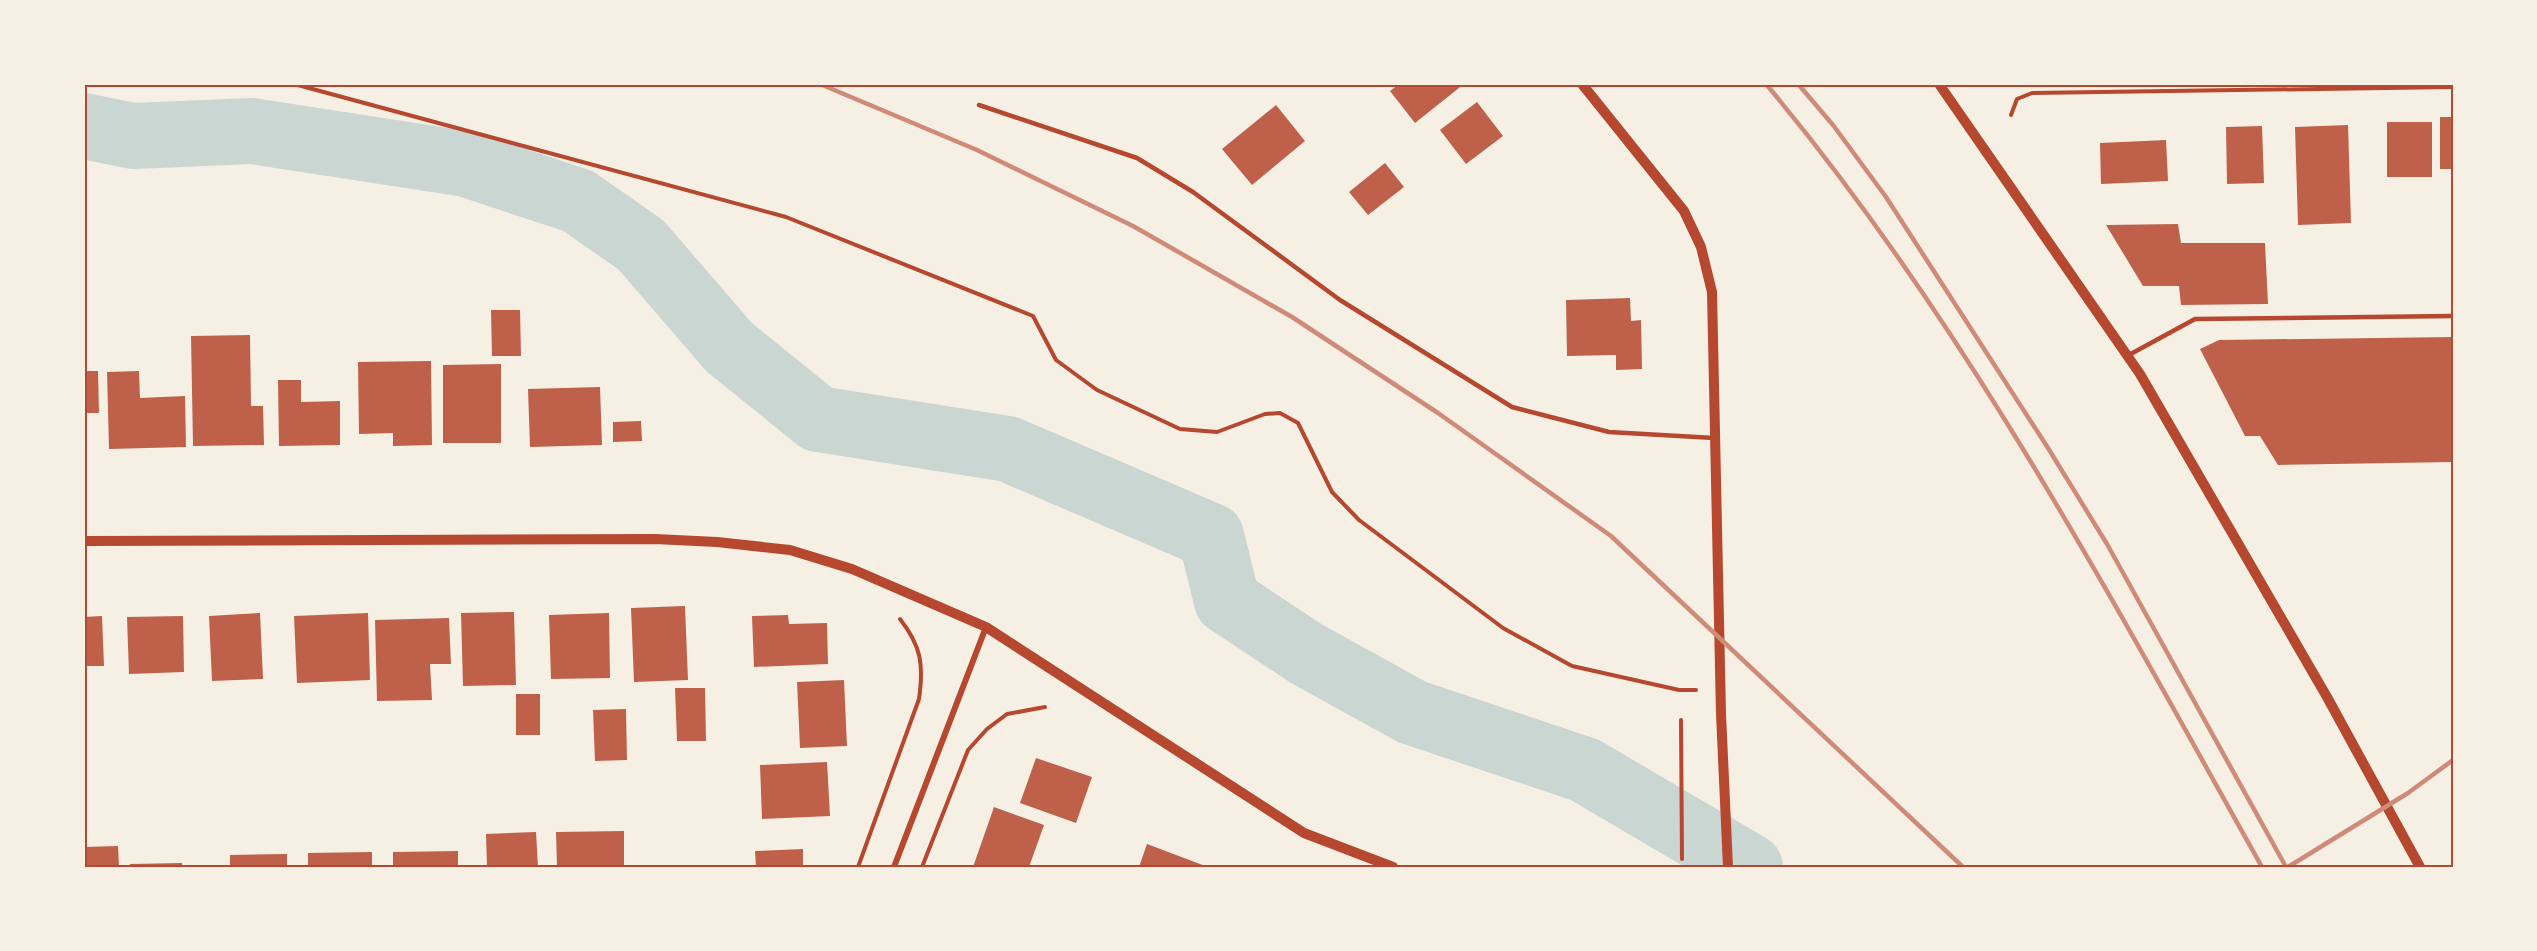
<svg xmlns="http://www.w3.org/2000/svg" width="2537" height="951" font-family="'Roboto Condensed',sans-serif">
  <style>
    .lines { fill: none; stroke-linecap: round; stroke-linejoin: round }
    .river { stroke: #c9d6d2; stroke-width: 66 }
    .building { fill: #bf614a }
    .path { stroke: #b5482f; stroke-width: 4 }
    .service { stroke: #b5482f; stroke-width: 4.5 }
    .minor { stroke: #b5482f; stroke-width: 6 }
    .tertiary { stroke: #b5482f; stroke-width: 10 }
    .rail { stroke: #cf8b77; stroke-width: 4.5 }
    .neatline { fill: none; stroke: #b5482f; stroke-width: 2 }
  </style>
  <rect width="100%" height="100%" fill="#f6efe4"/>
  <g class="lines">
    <path class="river" d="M 84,126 L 133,136 L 252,131 L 466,164 L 578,201 L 641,245 L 729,347 L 818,419 L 1008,449 L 1211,536 L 1227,601 L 1307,654 L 1412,712 L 1585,770 L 1750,867"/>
  </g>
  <path class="building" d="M 1399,84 L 1464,84 L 1415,123 L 1390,91 Z
    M 1477,102 L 1503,136 L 1466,164 L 1440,130 Z
    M 1276,105 L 1305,141 L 1252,185 L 1222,149 Z
    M 2440,117 L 2453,117 L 2453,169 L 2440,169 Z
    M 2387,122 L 2432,122 L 2432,177 L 2387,177 Z
    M 2348,125 L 2351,223 L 2298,225 L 2295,127 Z
    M 2262,126 L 2264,183 L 2227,184 L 2226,127 Z
    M 2166,140 L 2168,181 L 2101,184 L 2100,143 Z
    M 1385,163 L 1404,187 L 1368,215 L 1349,192 Z
    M 2178,224 L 2181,243 L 2265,243 L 2268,304 L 2181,305 L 2179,286 L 2143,286 L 2106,225 Z
    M 1630,298 L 1631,321 L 1641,320 L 1642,369 L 1616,370 L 1616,355 L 1567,356 L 1566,300 Z
    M 491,310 L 520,310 L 521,356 L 492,356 Z
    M 250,335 L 251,406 L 263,406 L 264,445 L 193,446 L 191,336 Z
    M 2453,337 L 2453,462 L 2278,465 L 2260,436 L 2245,436 L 2200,349 L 2219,340 Z
    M 431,361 L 432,445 L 393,446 L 393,433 L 359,434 L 358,362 Z
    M 501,364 L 501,443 L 443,443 L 443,365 Z
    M 84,371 L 98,371 L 99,413 L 84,413 Z
    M 139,371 L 140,398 L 185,396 L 186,447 L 109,449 L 107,372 Z
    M 278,380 L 301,380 L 301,402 L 340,401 L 340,445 L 279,446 Z
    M 600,387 L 602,445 L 530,447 L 528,389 Z
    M 641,421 L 642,441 L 613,442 L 613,422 Z
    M 685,606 L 688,680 L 634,682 L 631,608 Z
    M 514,612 L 516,685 L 463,686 L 461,613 Z
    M 260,613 L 263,679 L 212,681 L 209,616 Z
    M 368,613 L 370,680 L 297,683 L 294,616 Z
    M 609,613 L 610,678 L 551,679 L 549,615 Z
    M 788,615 L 789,624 L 827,623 L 828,664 L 754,667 L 752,616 Z
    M 102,616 L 104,666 L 84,666 L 84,617 Z
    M 183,616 L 184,672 L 129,674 L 127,617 Z
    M 449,618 L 451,664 L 430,664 L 432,700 L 377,701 L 375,620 Z
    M 844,680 L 847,746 L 800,748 L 797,682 Z
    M 675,688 L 705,688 L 706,741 L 677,741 Z
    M 516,694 L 540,694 L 540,735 L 516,735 Z
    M 626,709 L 627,760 L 595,761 L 593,710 Z
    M 1036,758 L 1092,777 L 1076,823 L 1020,803 Z
    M 827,762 L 830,816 L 762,819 L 760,765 Z
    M 994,807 L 1044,825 L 1029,867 L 973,867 Z
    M 624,831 L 624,867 L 557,867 L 556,832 Z
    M 536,832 L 538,867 L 487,867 L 486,834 Z
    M 1147,844 L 1208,867 L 1139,867 Z
    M 118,846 L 119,867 L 84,867 L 84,847 Z
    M 803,849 L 803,867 L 756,867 L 755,851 Z
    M 458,851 L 458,867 L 393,867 L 393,852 Z
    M 372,852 L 372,867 L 308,867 L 308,853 Z
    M 287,854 L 287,867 L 230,867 L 230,855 Z
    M 182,863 L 182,867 L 130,867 L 130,864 Z"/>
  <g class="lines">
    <path class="path" d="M 294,84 L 786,217 L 1033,316 L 1056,360 L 1097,390 L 1180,429 L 1217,432 L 1265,414 L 1280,413 L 1298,423 L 1332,492 L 1359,520 L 1503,628 L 1572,666 L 1679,690 L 1696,690
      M 2011,115 L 2017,99 L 2032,93 L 2453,87
      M 1681,720 L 1682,859
      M 858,867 L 919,699 C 924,664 921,646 900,619
      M 922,867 L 968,750 L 987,729 L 1007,714 L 1045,707"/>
    <path class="service" d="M 979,105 L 1137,158 L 1193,192 L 1340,300 L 1512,407 L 1609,432 L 1714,438
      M 2127,356 L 2195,319 L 2453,316"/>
    <path class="minor" d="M 894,867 L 986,627"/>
    <path class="tertiary" d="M 1582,84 L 1684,211 L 1701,247 L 1712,292 L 1721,714 L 1728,867
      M 1939,84 L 2140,374 L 2327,697 L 2420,867
      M 84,541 L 655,539 L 717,542 L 790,550 L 852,569 L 986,627 L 1304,833 L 1393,867"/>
    <path class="rail" d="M 820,84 L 977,150 L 1133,226 L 1292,317 L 1438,413 L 1611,536 L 1963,867
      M 1766,84 C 1965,322 2111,598 2262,867
      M 1798,84 L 1833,125 L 1886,197 L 2048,448 L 2107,544 L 2286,867
      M 2288,867 L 2408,793 L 2453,760"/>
  </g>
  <rect width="2537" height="951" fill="none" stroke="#f6efe4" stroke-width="171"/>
  <rect x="86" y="86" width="2366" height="780" class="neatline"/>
</svg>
